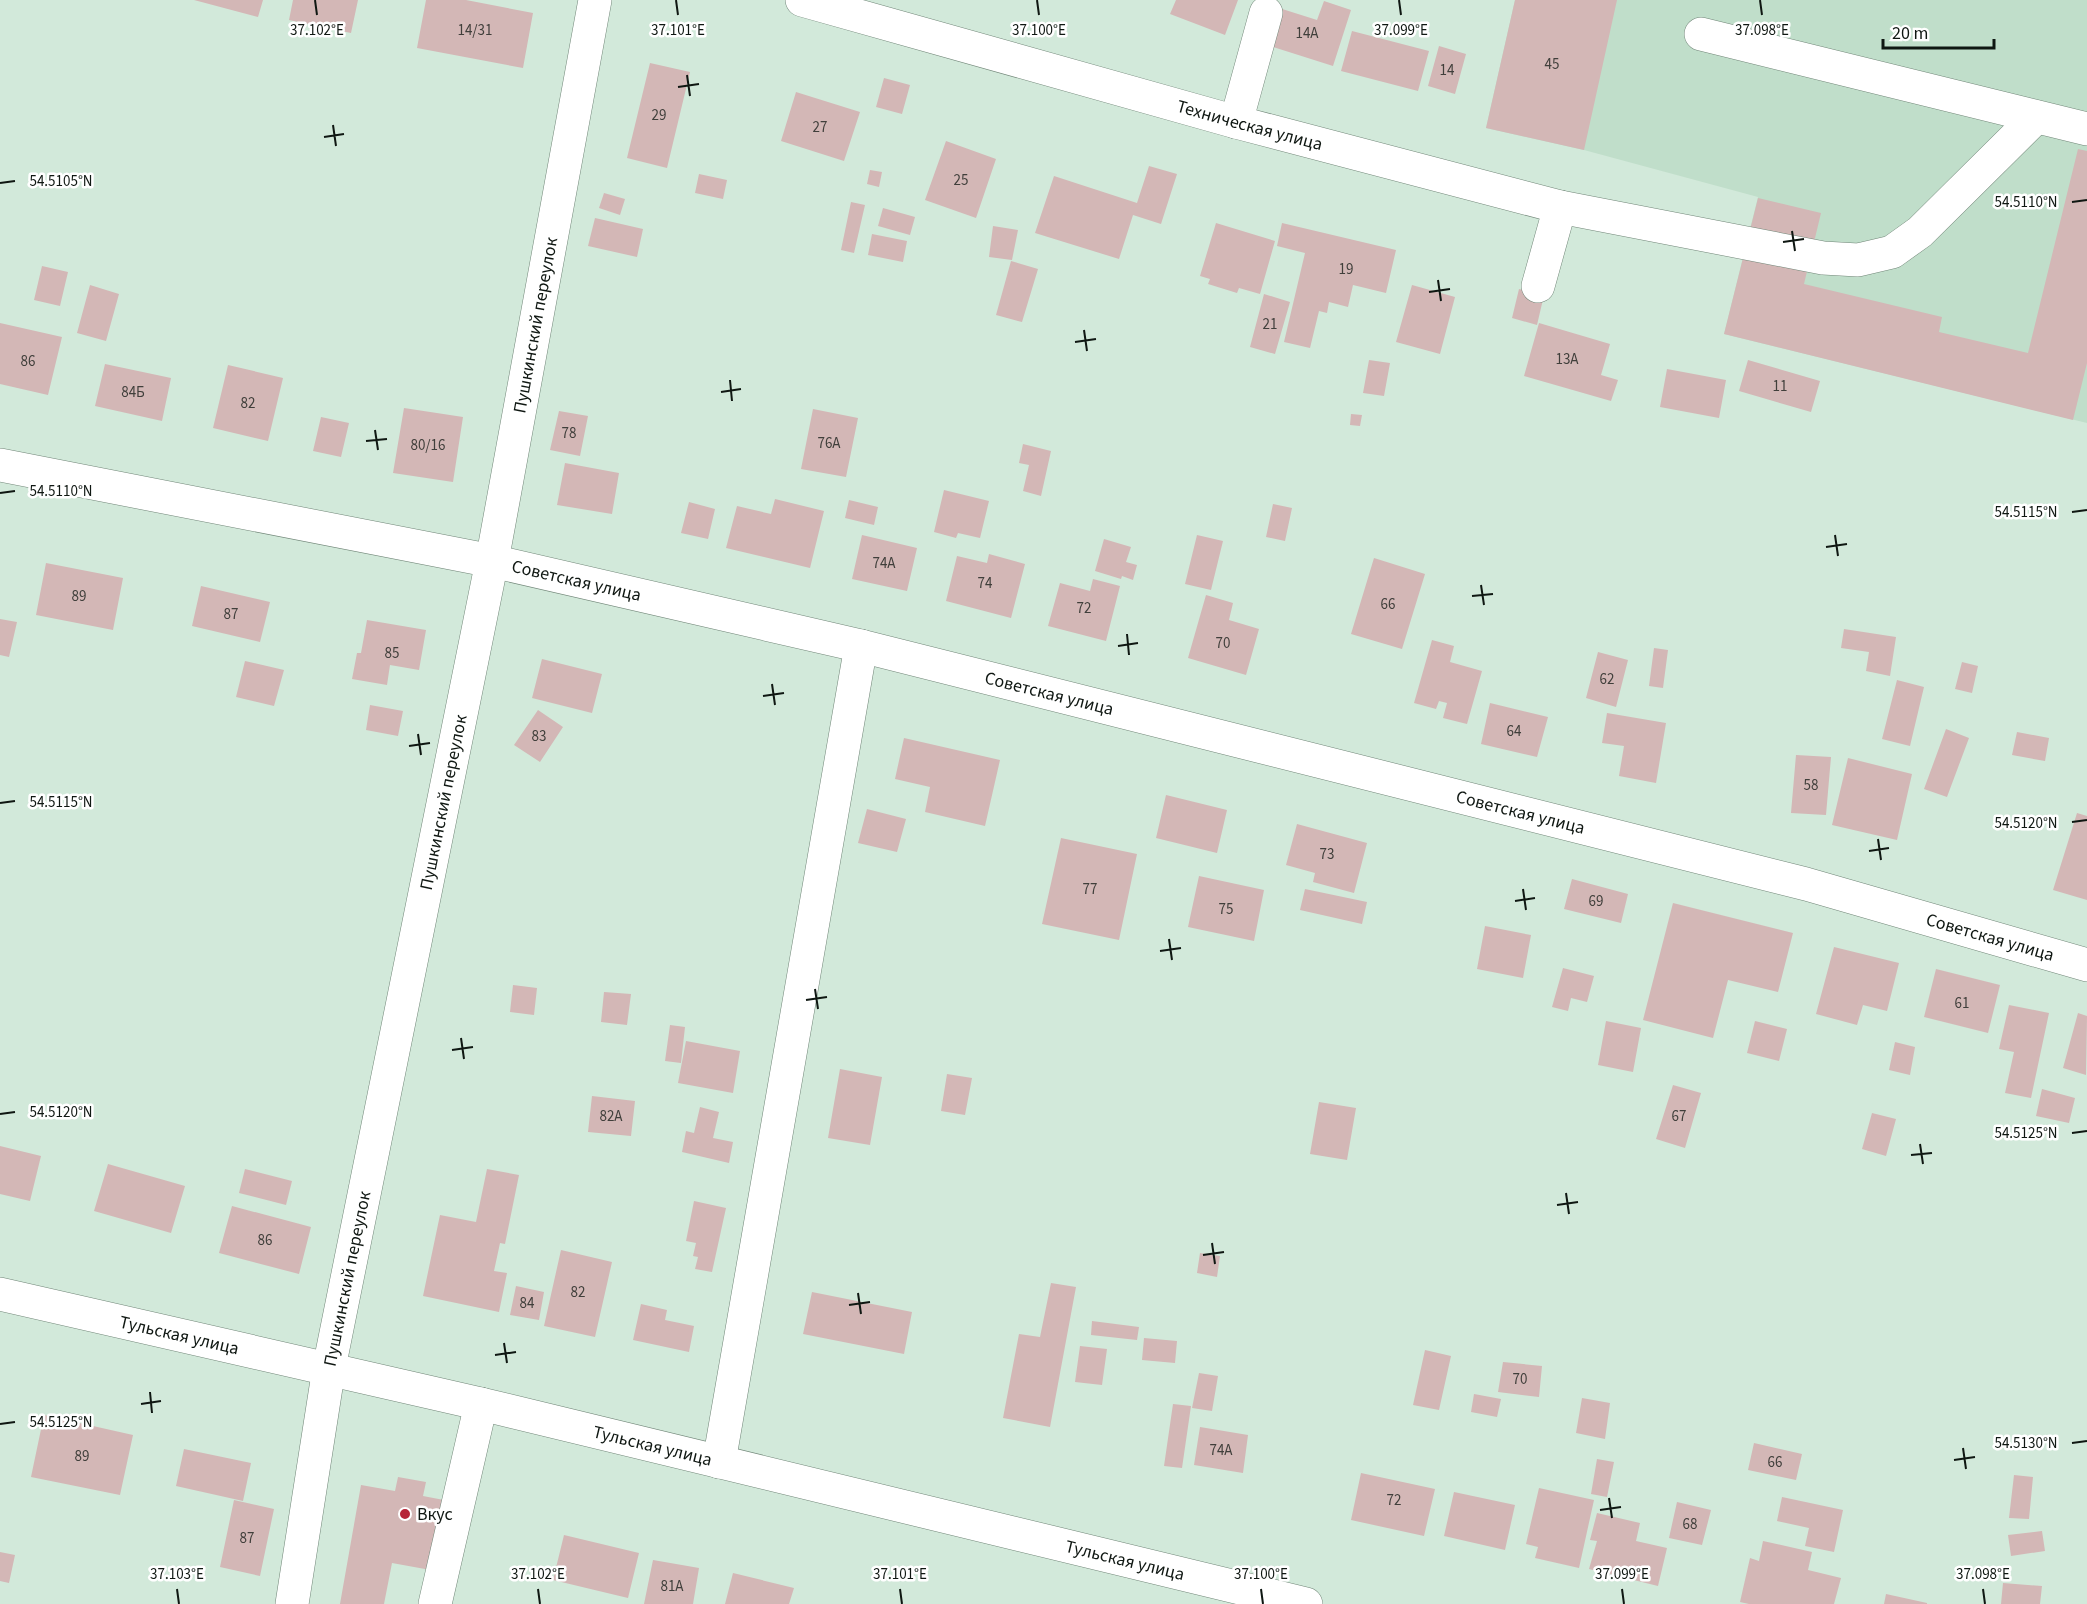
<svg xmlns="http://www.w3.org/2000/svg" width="2087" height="1604" font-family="'Source Sans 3',sans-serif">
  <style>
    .built { fill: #c0deca }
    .building { fill: #d3b7b6 }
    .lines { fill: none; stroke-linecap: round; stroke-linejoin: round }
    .minor-casing { stroke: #718678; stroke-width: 34 }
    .major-casing { stroke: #718678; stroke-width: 34 }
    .minor { stroke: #fff; stroke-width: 33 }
    .major { stroke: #fff; stroke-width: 33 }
    .ticks { fill: none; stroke: #0f1712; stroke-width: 2 }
    .poi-dot { fill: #b62437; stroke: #fff; stroke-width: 2 }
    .labels { text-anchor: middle; stroke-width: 5; stroke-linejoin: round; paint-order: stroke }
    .number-label { font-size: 15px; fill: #403f3b }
    .street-label { font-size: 18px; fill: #0f1712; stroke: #fff }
    .poi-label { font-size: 18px; fill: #0f1712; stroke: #fff; text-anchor: start }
    .ticks-label { font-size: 15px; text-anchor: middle; fill: #0f1712; stroke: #fff; stroke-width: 5; stroke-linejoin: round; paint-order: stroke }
  </style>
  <rect width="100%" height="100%" fill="#d2e9da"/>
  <path class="built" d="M 1515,0 L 2087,0 L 2087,423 L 1724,334 L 1758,197 L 1584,150 L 1486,128 Z"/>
  <path class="building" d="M 194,0 L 263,0 L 258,17 Z
    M 293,0 L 358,0 L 351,33 L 289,20 Z
    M 426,0 L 466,0 L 533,13 L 523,68 L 417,48 Z
    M 1176,0 L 1238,0 L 1225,35 L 1170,14 Z
    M 1515,0 L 1617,0 L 1584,150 L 1486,128 Z
    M 1324,1 L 1351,10 L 1333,66 L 1267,45 L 1279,8 L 1317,20 Z
    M 1352,31 L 1429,51 L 1418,91 L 1341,71 Z
    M 1439,46 L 1466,54 L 1455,94 L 1428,86 Z
    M 650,63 L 690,72 L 667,168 L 627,158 Z
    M 884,78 L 910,85 L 902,114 L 876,107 Z
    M 796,92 L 860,112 L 844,161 L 781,141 Z
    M 946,141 L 996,159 L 976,218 L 925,200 Z
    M 2078,149 L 2087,151 L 2087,363 L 2073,420 L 1724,334 L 1758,198 L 1821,213 L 1804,284 L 1942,317 L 1939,332 L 2028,353 Z
    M 1149,166 L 1177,174 L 1161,224 L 1133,215 L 1119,259 L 1035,233 L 1054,176 L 1137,203 Z
    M 870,170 L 882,172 L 879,187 L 867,184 Z
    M 699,174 L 727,180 L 723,199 L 695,193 Z
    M 604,193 L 625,199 L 620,215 L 599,208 Z
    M 851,202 L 865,205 L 854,253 L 841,250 Z
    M 883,208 L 915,217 L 910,235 L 878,226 Z
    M 595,218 L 643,229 L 637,257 L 588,246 Z
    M 1216,223 L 1275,241 L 1260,294 L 1239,288 L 1237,293 L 1208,284 L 1210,279 L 1200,276 Z
    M 1282,223 L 1396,250 L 1386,293 L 1353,285 L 1348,307 L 1329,302 L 1327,313 L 1319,311 L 1310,348 L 1284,342 L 1305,253 L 1277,246 Z
    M 993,226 L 1018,230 L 1012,260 L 989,257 Z
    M 872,234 L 907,241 L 903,262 L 868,255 Z
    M 1011,261 L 1038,269 L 1022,322 L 996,315 Z
    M 42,266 L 68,272 L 60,306 L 34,300 Z
    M 90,285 L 119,294 L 106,341 L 77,333 Z
    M 1412,285 L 1455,297 L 1440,354 L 1396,342 Z
    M 1519,289 L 1544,295 L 1537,325 L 1512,318 Z
    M 1264,294 L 1290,302 L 1275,354 L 1250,347 Z
    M 0,323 L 62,337 L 48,395 L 0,384 Z
    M 1539,323 L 1610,344 L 1601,375 L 1618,380 L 1611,401 L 1524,376 Z
    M 1369,360 L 1390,363 L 1384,396 L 1363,393 Z
    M 1748,360 L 1820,381 L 1811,412 L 1739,391 Z
    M 105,364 L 171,378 L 162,421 L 95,406 Z
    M 228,365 L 283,378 L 268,441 L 213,428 Z
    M 1667,369 L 1726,380 L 1719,418 L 1660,407 Z
    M 404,408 L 463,417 L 453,482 L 393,473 Z
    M 813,409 L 858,418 L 846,477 L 801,469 Z
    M 559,411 L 588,416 L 580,456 L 550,450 Z
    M 1351,414 L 1362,415 L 1360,426 L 1350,425 Z
    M 321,417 L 349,423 L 341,457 L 313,451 Z
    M 1023,444 L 1051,451 L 1041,496 L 1023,491 L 1029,465 L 1019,463 Z
    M 565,463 L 619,473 L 612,514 L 557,505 Z
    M 944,490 L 989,501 L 980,538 L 958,533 L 956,538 L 934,532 Z
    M 775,499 L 824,511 L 810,568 L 726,548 L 737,506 L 771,514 Z
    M 849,500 L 878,507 L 874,525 L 845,518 Z
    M 689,502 L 715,509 L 708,539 L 681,533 Z
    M 1273,504 L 1292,508 L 1285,541 L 1266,537 Z
    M 862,535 L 917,548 L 907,591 L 852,579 Z
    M 1197,535 L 1223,541 L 1211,590 L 1185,584 Z
    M 1104,539 L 1131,547 L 1126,562 L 1137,565 L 1133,580 L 1122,576 L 1121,579 L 1095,571 Z
    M 989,554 L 1025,564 L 1011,618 L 946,601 L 957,556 L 987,563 Z
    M 1374,558 L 1425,574 L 1402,649 L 1351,634 Z
    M 46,563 L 123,578 L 113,630 L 36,615 Z
    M 1093,579 L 1120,586 L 1106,641 L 1048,626 L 1060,583 L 1090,591 Z
    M 201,586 L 270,602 L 260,642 L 192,626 Z
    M 1206,595 L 1233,603 L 1229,620 L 1259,629 L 1246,675 L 1188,658 Z
    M 0,619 L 17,622 L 9,657 L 0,655 Z
    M 367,620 L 426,630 L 419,670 L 390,665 L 387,685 L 352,679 L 357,653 L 361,653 Z
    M 1844,629 L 1896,637 L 1890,676 L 1866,671 L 1869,652 L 1841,648 Z
    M 1432,640 L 1454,646 L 1450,662 L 1482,671 L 1467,724 L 1443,718 L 1447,703 L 1439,701 L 1436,709 L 1414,703 Z
    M 1654,648 L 1668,650 L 1663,688 L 1649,686 Z
    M 1598,652 L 1628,660 L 1616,707 L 1586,698 Z
    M 542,659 L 602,674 L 592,713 L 532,698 Z
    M 245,661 L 284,670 L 274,706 L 236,697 Z
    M 1962,662 L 1978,666 L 1972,693 L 1955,689 Z
    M 1897,680 L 1924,687 L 1910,746 L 1882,739 Z
    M 1490,703 L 1548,717 L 1537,757 L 1481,744 Z
    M 370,705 L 403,711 L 398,736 L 366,730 Z
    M 538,710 L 563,727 L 540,762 L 514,745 Z
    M 1607,713 L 1666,723 L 1656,783 L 1619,776 L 1624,746 L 1602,743 Z
    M 1946,729 L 1969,738 L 1947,797 L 1924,789 Z
    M 2017,732 L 2049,738 L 2045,761 L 2012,755 Z
    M 904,738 L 1000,760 L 985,826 L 925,812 L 930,787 L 895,779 Z
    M 1796,755 L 1831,757 L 1826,815 L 1791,813 Z
    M 1848,758 L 1912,774 L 1897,840 L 1832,825 Z
    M 1166,795 L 1227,810 L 1217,853 L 1156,838 Z
    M 867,809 L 906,819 L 897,852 L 858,843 Z
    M 2077,813 L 2087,816 L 2087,900 L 2053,890 Z
    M 1297,824 L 1367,843 L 1354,893 L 1313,882 L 1315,873 L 1286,865 Z
    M 1061,838 L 1137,854 L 1119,940 L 1042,924 Z
    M 1199,876 L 1264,890 L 1254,941 L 1188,927 Z
    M 1572,879 L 1628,894 L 1621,923 L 1564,909 Z
    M 1305,889 L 1367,902 L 1362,924 L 1300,910 Z
    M 1673,903 L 1793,933 L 1778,992 L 1728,980 L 1713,1038 L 1643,1020 Z
    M 1485,926 L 1531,935 L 1523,978 L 1477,969 Z
    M 1834,947 L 1899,963 L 1887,1011 L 1863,1005 L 1857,1025 L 1816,1014 Z
    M 1563,968 L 1594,976 L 1587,1002 L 1571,998 L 1568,1011 L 1552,1007 Z
    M 1936,969 L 2000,985 L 1988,1033 L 1924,1017 Z
    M 513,985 L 537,988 L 534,1015 L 510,1012 Z
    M 604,992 L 631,994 L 627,1025 L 601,1022 Z
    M 2009,1005 L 2049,1013 L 2031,1098 L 2005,1093 L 2014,1052 L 1999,1049 Z
    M 2078,1013 L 2087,1016 L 2086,1075 L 2063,1068 Z
    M 1606,1021 L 1641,1028 L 1633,1072 L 1598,1065 Z
    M 1755,1021 L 1787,1029 L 1779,1061 L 1747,1053 Z
    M 670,1025 L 685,1027 L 681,1063 L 665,1061 Z
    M 686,1041 L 740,1051 L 733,1093 L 678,1083 Z
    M 1895,1042 L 1915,1047 L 1910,1075 L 1889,1070 Z
    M 840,1069 L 882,1077 L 870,1145 L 828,1138 Z
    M 947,1074 L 972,1078 L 965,1115 L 941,1111 Z
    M 1673,1085 L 1701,1093 L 1685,1148 L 1656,1139 Z
    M 2042,1089 L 2075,1098 L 2069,1123 L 2036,1116 Z
    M 592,1096 L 635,1101 L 631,1136 L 588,1132 Z
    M 1319,1102 L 1356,1108 L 1347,1160 L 1310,1154 Z
    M 700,1107 L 719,1112 L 713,1138 L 733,1142 L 729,1163 L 682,1152 L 686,1131 L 694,1133 Z
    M 1872,1113 L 1896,1119 L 1886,1156 L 1862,1149 Z
    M 0,1146 L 41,1156 L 30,1201 L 0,1194 Z
    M 108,1164 L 185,1186 L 171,1233 L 94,1211 Z
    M 245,1169 L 292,1181 L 286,1205 L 239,1193 Z
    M 487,1169 L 519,1175 L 505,1244 L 500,1243 L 494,1271 L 507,1273 L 499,1312 L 423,1296 L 440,1215 L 476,1222 Z
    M 694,1201 L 726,1208 L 712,1272 L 695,1269 L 698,1257 L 693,1256 L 696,1243 L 686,1241 Z
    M 232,1206 L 311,1227 L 299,1274 L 219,1253 Z
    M 561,1250 L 612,1262 L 595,1337 L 544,1326 Z
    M 1200,1253 L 1220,1256 L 1217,1277 L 1197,1273 Z
    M 1051,1283 L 1076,1287 L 1050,1427 L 1003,1418 L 1019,1334 L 1040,1337 Z
    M 516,1286 L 544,1292 L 539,1320 L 510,1315 Z
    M 812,1292 L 912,1312 L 904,1354 L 803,1334 Z
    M 641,1304 L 667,1310 L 665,1320 L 694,1326 L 689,1352 L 633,1340 Z
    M 1092,1321 L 1139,1327 L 1137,1340 L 1091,1335 Z
    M 1144,1338 L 1177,1341 L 1175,1363 L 1142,1360 Z
    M 1080,1346 L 1107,1349 L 1102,1385 L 1075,1382 Z
    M 1425,1350 L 1451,1356 L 1439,1410 L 1413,1405 Z
    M 1503,1362 L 1542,1366 L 1539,1397 L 1498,1392 Z
    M 1199,1373 L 1218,1376 L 1212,1411 L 1192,1408 Z
    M 1474,1394 L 1501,1399 L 1497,1417 L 1471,1412 Z
    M 1582,1398 L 1610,1403 L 1605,1439 L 1576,1433 Z
    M 1173,1404 L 1191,1406 L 1182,1468 L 1164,1466 Z
    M 44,1415 L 133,1435 L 120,1495 L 31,1477 Z
    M 1200,1427 L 1248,1435 L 1243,1473 L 1194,1465 Z
    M 1754,1443 L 1802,1454 L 1796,1480 L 1748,1470 Z
    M 184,1449 L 251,1463 L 243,1501 L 176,1486 Z
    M 1597,1459 L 1614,1462 L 1607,1497 L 1591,1494 Z
    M 1361,1473 L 1435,1489 L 1424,1536 L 1351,1520 Z
    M 2014,1475 L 2033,1477 L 2029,1519 L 2009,1518 Z
    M 398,1477 L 426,1482 L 423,1496 L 449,1501 L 436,1571 L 392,1563 L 384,1604 L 340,1604 L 361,1485 L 395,1491 Z
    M 1539,1488 L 1594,1500 L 1579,1568 L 1535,1558 L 1538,1547 L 1526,1544 Z
    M 1454,1492 L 1515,1505 L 1505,1550 L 1444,1536 Z
    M 1782,1497 L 1843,1510 L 1834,1552 L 1805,1546 L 1809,1528 L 1777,1521 Z
    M 234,1500 L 274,1509 L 260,1576 L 220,1567 Z
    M 1677,1502 L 1711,1510 L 1702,1545 L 1669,1538 Z
    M 1597,1513 L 1640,1523 L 1636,1541 L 1667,1548 L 1658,1586 L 1589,1569 L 1597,1541 L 1590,1540 Z
    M 2042,1531 L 2045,1551 L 2011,1556 L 2008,1535 Z
    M 564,1535 L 639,1553 L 628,1598 L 553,1580 Z
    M 1763,1541 L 1812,1552 L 1808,1570 L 1841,1578 L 1834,1604 L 1749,1604 L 1740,1602 L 1750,1558 L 1759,1561 Z
    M 0,1552 L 15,1555 L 9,1583 L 0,1581 Z
    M 653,1560 L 699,1568 L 693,1604 L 644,1604 Z
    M 733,1573 L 794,1588 L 789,1604 L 725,1604 Z
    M 2003,1583 L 2042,1586 L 2040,1604 L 2001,1604 Z
    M 1886,1594 L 1927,1603 L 1927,1604 L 1884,1604 Z"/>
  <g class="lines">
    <defs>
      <g id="minor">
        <path id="s1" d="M 802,0 L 1236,122 L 1560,207 L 1823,258 L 1858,260 L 1892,252 L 1920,232 L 2036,117"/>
        <path d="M 1701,34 L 2087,129"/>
        <path d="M 1236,122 L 1266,13"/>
        <path d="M 1538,286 L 1560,207"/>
        <path id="s2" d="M 0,465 L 492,561 L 861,646 L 1806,884 L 2087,965"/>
        <path d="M 719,1462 L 861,646"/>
        <path id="s3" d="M 292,1604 L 329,1368 L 492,561 L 595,0"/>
        <path d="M 435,1604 L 481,1404"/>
      </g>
      <g id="major">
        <path id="s4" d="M 0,1294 L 481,1404 L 1306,1604"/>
      </g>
    </defs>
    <use href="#minor" class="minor-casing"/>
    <use href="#major" class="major-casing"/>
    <use href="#minor" class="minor"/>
    <use href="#major" class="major"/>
  </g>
  <path class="ticks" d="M 315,0 L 317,15M 676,0 L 678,15M 1037,0 L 1039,15M 1399,0 L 1401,15M 1760,0 L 1762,15M 687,75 L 690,96M 678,87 L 699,84M 333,125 L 336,146M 324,137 L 344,134M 0,183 L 15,181M 2072,202 L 2087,200M 1792,231 L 1795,251M 1783,242 L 1804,239M 1438,280 L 1441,301M 1429,292 L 1450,289M 1084,330 L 1087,351M 1075,342 L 1096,339M 730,380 L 732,401M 721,392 L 741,389M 375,430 L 378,450M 366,441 L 387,439M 0,493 L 15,491M 2072,512 L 2087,510M 1835,535 L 1838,556M 1826,547 L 1847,544M 1481,585 L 1484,605M 1472,596 L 1493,594M 1127,634 L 1129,655M 1118,646 L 1138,643M 772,684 L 775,705M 763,696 L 784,693M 418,734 L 421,755M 409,746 L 430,743M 0,803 L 15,801M 2072,822 L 2087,820M 1878,839 L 1881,860M 1869,851 L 1889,848M 1523,889 L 1526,910M 1515,901 L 1535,898M 1169,939 L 1172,960M 1160,951 L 1181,948M 815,989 L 818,1009M 806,1000 L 827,997M 461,1038 L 464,1059M 452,1050 L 473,1047M 0,1114 L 15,1112M 2072,1133 L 2087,1131M 1920,1144 L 1923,1164M 1911,1155 L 1932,1153M 1566,1193 L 1569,1214M 1557,1205 L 1578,1202M 1212,1243 L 1215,1264M 1203,1255 L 1224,1252M 858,1293 L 861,1314M 849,1305 L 870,1302M 504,1343 L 507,1363M 495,1355 L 516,1352M 150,1392 L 152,1413M 141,1404 L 161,1401M 0,1424 L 15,1422M 2072,1443 L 2087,1441M 1963,1448 L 1966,1469M 1954,1460 L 1975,1457M 1609,1498 L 1612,1518M 1600,1510 L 1621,1507M 177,1589 L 179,1604M 538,1589 L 540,1604M 900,1589 L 902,1604M 1261,1589 L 1263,1604M 1622,1589 L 1624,1604M 1983,1589 L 1985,1604"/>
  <circle class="poi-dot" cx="405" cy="1514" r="6"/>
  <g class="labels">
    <g class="number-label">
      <text x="475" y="35">14/31</text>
      <text x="1307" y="38">14А</text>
      <text x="1552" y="69">45</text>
      <text x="1447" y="75">14</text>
      <text x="659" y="120">29</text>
      <text x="820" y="132">27</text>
      <text x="961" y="185">25</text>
      <text x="1346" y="274">19</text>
      <text x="1270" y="329">21</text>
      <text x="1567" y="364">13А</text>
      <text x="28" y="366">86</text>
      <text x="1780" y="391">11</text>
      <text x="133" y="397">84Б</text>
      <text x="248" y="408">82</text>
      <text x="569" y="438">78</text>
      <text x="829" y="448">76А</text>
      <text x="428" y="450">80/16</text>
      <text x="884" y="568">74А</text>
      <text x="985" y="588">74</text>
      <text x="79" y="601">89</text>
      <text x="1388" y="609">66</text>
      <text x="1084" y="613">72</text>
      <text x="231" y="619">87</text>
      <text x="1223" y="648">70</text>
      <text x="392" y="658">85</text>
      <text x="1607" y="684">62</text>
      <text x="1514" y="736">64</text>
      <text x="539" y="741">83</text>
      <text x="1811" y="790">58</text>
      <text x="1327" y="859">73</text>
      <text x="1090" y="894">77</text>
      <text x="1596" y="906">69</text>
      <text x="1226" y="914">75</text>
      <text x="1962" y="1008">61</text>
      <text x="611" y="1121">82А</text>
      <text x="1679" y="1121">67</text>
      <text x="265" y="1245">86</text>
      <text x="578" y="1297">82</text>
      <text x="527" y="1308">84</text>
      <text x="1520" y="1384">70</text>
      <text x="1221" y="1455">74А</text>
      <text x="82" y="1461">89</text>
      <text x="1775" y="1467">66</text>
      <text x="1394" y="1505">72</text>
      <text x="1690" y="1529">68</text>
      <text x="247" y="1543">87</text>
      <text x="672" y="1591">81А</text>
    </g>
    <g class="street-label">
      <text dy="6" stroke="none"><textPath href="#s1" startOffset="465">Техническая улица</textPath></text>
      <text dy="6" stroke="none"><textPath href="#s3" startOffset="1302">Пушкинский переулок</textPath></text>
      <text dy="6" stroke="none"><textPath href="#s2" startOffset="588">Советская улица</textPath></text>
      <text dy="6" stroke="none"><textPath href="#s2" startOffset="1074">Советская улица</textPath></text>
      <text dy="6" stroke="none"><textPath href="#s3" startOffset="816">Пушкинский переулок</textPath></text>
      <text dy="6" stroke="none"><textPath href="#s2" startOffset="1560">Советская улица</textPath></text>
      <text dy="6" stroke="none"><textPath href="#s2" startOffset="2046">Советская улица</textPath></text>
      <text dy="6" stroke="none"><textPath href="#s3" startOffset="330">Пушкинский переулок</textPath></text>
      <text dy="6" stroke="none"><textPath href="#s4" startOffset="184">Тульская улица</textPath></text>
      <text dy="6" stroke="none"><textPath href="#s4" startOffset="670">Тульская улица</textPath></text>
      <text dy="6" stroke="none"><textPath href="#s4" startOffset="1156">Тульская улица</textPath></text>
    </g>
    <g class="poi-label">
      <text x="417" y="1520">Вкус</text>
    </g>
  </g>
  <g class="ticks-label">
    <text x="317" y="35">37.102°E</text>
    <text x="678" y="35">37.101°E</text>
    <text x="1039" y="35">37.100°E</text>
    <text x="1401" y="35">37.099°E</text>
    <text x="1762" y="35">37.098°E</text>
    <text x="61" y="186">54.5105°N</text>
    <text x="2026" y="207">54.5110°N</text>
    <text x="61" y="496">54.5110°N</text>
    <text x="2026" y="517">54.5115°N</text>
    <text x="61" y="807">54.5115°N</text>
    <text x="2026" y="828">54.5120°N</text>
    <text x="61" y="1117">54.5120°N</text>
    <text x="2026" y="1138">54.5125°N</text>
    <text x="61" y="1427">54.5125°N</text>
    <text x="2026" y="1448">54.5130°N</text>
    <text x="177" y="1579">37.103°E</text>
    <text x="538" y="1579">37.102°E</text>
    <text x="900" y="1579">37.101°E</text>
    <text x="1261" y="1579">37.100°E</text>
    <text x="1622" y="1579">37.099°E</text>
    <text x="1983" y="1579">37.098°E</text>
  </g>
  <path d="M1883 39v9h111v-9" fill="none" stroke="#0f1712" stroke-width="3"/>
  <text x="1892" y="39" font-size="18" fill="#0f1712" stroke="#ffffff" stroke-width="4.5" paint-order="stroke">20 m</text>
</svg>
